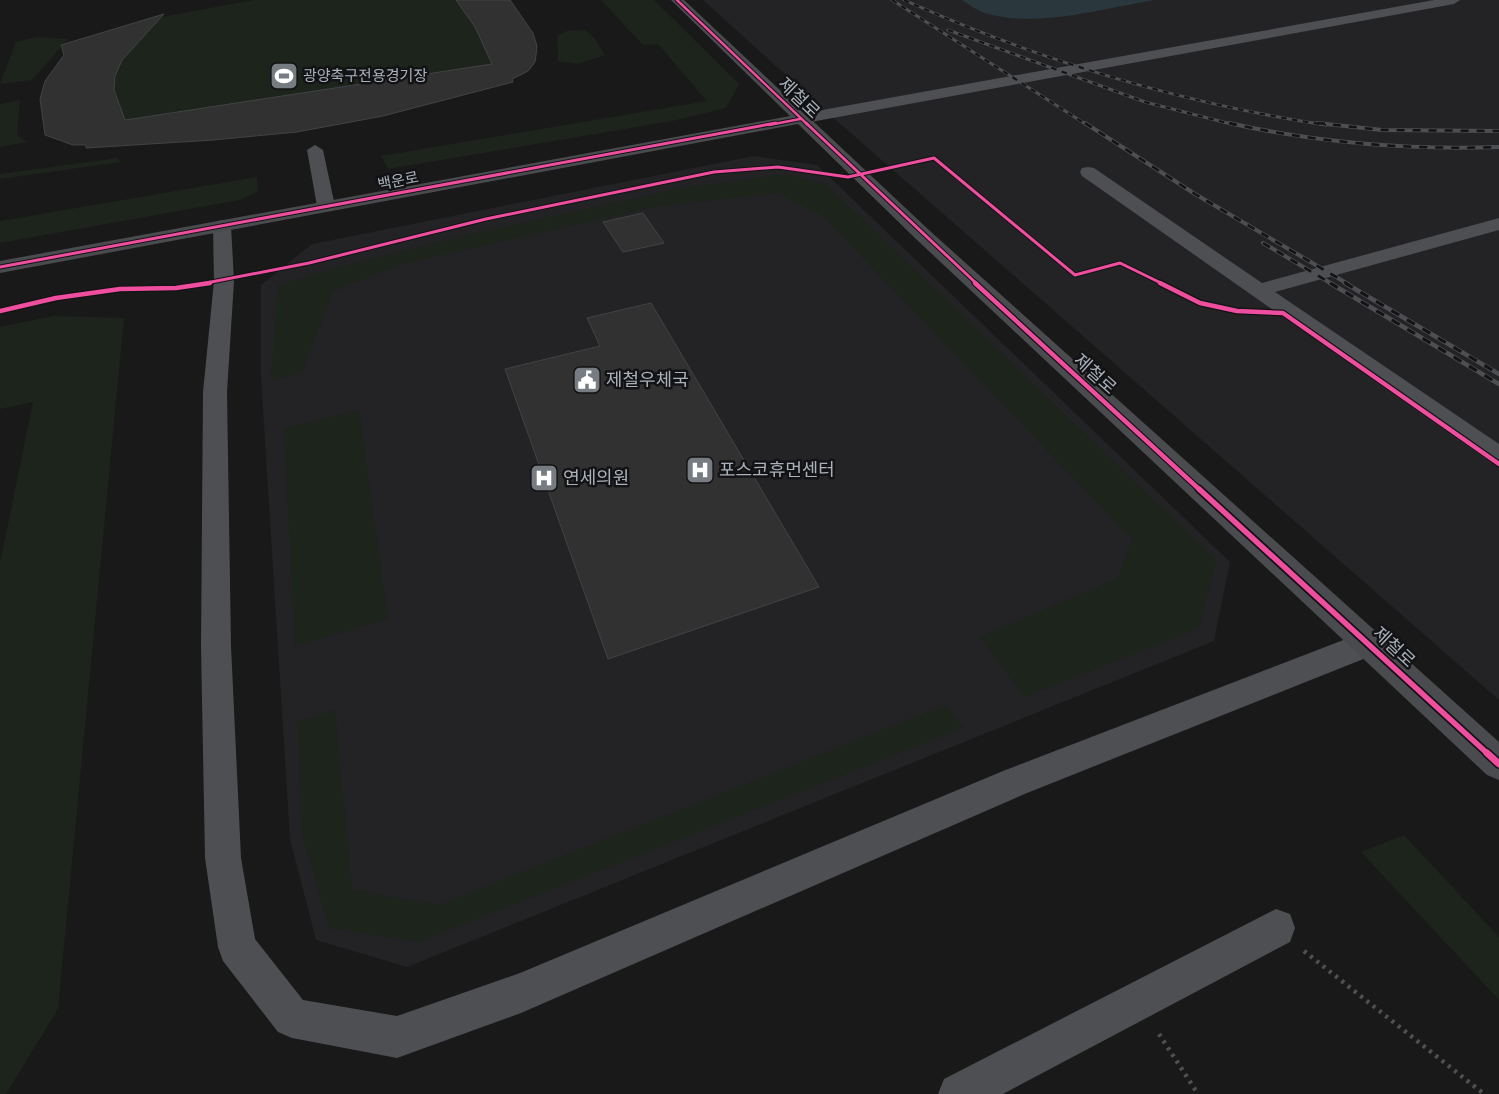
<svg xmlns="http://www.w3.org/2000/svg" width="1499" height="1094" font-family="'Archivo Narrow','Noto Sans KR',sans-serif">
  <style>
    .built { fill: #232325 }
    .green { fill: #1c241c }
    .water { fill: #2a373c }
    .building { fill: #313131; stroke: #414345 }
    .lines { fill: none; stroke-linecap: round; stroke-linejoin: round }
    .path { stroke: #4f5054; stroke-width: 4.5; stroke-dasharray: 3 5; stroke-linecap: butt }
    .minor { fill: #4d4f52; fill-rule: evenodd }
    .major { fill: #4a4b4e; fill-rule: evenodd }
    .rail-far2-casing { stroke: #4d4e51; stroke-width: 3 }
    .rail-far1-casing { stroke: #4d4e51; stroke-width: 4 }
    .rail-casing { stroke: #4d4e51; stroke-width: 4.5 }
    .rail-far2 { stroke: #131315; stroke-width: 2; stroke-dasharray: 5.5; stroke-linecap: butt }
    .rail-far1 { stroke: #131315; stroke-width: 2.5; stroke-dasharray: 8; stroke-linecap: butt }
    .rail { stroke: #131315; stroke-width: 3; stroke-dasharray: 9; stroke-linecap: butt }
    .cycleway-far4-casing { stroke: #131315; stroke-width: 4.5 }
    .cycleway-far3-casing { stroke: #131315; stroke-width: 5 }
    .cycleway-far2-casing { stroke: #131315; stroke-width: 7 }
    .cycleway-far1-casing { stroke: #131315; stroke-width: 9 }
    .cycleway-casing { stroke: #131315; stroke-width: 10 }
    .cycleway-far4 { stroke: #ef4d9e; stroke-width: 2.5 }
    .cycleway-far3 { stroke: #ef4d9e; stroke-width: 3 }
    .cycleway-far2 { stroke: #ef4d9e; stroke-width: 4.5 }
    .cycleway-far1 { stroke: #ef4d9e; stroke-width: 5.5 }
    .cycleway { stroke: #ef4d9e; stroke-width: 7 }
    .labels { text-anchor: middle; stroke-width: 5; stroke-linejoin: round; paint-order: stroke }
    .far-poi-label { font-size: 15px; fill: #a9b1bb; stroke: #131315; text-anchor: start }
    .far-street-label { font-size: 15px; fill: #a9b1bb; stroke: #131315 }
    .street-label { font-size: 18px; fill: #a9b1bb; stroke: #131315 }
    .poi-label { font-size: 18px; fill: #a9b1bb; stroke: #131315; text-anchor: start }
  </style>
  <rect width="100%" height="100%" fill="#191919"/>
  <path class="built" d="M 703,0 L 1499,0 L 1499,700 L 829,114 Z
    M 754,156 L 817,165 L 1230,562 L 1214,641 L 407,967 L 316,940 L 290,839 L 261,377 L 261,285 L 312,244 Z"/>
  <path class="green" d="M 253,0 L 504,0 C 522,14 552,47 530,70 C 525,75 515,78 508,81 L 297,132 L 213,140 L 141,144 L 45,81 L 89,37 L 157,18 Z
    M 601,0 L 654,0 L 739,84 L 726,108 L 672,121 L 388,169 L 381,156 L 707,101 L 658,44 L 643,45 Z
    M 585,30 L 595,39 L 605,55 L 578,64 L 558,61 L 557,36 L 567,31 Z
    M 37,37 L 68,39 L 32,80 L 0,84 L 16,42 Z
    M 20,100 L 17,135 L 27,142 L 0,147 L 0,104 Z
    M 117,158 L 121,162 L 0,179 L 0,174 Z
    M 786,174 L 826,184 L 1216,560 L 1199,628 L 1025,697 L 980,637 L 1118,578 L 1132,539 L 823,216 L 777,193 L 659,206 L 402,264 L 333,291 L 302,372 L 271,380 L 278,285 L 335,268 L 485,231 L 682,188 Z
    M 257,177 L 258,191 L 240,200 L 0,243 L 0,221 Z
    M 53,316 L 124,318 L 58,1009 L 6,1094 L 0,1094 L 0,563 L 33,402 L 0,409 L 0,327 Z
    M 359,410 L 388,619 L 295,646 L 284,428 Z
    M 946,705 L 963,728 L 418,942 L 329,928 L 302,833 L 297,722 L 335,710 L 352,889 L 438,905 Z
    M 1404,835 L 1499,937 L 1499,1000 L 1361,852 Z"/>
  <path class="water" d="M 962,0 L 1155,0 C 1104,8 1036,29 985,13 C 977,11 969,4 962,0 Z"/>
  <path class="building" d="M 456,0 L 510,0 L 533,33 L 537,46 L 535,62 L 528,71 L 512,79 L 513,82 L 383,116 L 297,132 L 213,140 L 86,148 L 86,145 L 73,145 L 45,135 L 40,99 L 45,81 L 64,55 L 61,45 L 164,14 L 122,60 L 115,76 L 114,90 L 125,120 L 492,64 L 475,27 Z
    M 643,213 L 664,243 L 623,252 L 603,222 Z
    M 651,303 L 819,587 L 608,659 L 505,369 L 600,346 L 587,318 Z"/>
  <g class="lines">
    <path class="path" d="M 1304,951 L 1484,1094
      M 1159,1034 L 1198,1094"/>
    <path class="minor" d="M 1434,0 L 1460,0 L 1454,4 L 800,124 L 792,119 L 800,114 Z
      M 315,145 L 323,150 L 335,206 L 332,210 L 320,210 L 317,206 L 307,150 Z
      M 1088,167 L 1094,168 L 1262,283 L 1499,218 L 1499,230 L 1275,292 L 1499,444 L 1499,465 L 1490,462 L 1082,176 L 1080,172 L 1082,168 Z
      M 222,220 L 229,222 L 231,226 L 234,281 L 227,392 L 231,646 L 241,858 L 255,939 L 303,1000 L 397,1016 L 520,973 L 1003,771 L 1359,634 L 1370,630 L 1381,634 L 1385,643 L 1381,652 L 1027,793 L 521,1013 L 397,1058 L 292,1038 L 278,1032 L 223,961 L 218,947 L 205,858 L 201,646 L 203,392 L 214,281 L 213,226 L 215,222 Z
      M 1276,909 L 1290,914 L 1295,928 L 1290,942 L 1003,1094 L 938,1094 L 944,1079 Z"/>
    <path class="major" d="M 671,0 L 684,0 L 930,231 L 1499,742 L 1499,780 L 1487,775 L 916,239 L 798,124 L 0,273 L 0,261 L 790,116 Z"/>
    <defs>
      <path id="rail-far2" d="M 892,0 L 1087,125
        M 904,0 C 1038,60 1181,103 1326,125
        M 948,30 L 1145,102 L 1235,125"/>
      <path id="rail-far1" d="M 1085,123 L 1195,194 L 1348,284
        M 1229,123 C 1318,143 1408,150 1499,147
        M 1317,123 L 1382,130 L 1499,131
        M 1263,243 L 1332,284"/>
      <path id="rail" d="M 1330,283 L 1499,384
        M 1345,283 L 1499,374"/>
    </defs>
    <use href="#rail-far2" class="rail-far2-casing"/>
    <use href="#rail-far1" class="rail-far1-casing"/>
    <use href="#rail" class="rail-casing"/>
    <use href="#rail-far2" class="rail-far2"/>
    <use href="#rail-far1" class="rail-far1"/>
    <use href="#rail" class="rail"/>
    <defs>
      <path id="cycleway-far4" d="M 677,0 L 808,125
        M 769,125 L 800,119"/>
      <path id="cycleway-far3" d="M 806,123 L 977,284
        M 0,267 L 776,123
        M 201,284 L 309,263 L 486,219 L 714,172 L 778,167 L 848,177 L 934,158 L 1075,275 L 1120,263 L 1163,284"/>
      <path id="cycleway-far2" d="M 975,283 L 1200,490
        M 1160,283 L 1200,303 L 1237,311 L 1283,313 L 1499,464
        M 0,311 L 56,298 L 120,289 L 176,288 L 210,283"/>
      <path id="cycleway-far1" d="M 1199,489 L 1488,754"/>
      <path id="cycleway" d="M 1487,753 L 1499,764"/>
    </defs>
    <use href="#cycleway-far4" class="cycleway-far4-casing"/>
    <use href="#cycleway-far3" class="cycleway-far3-casing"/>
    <use href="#cycleway-far2" class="cycleway-far2-casing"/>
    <use href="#cycleway-far1" class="cycleway-far1-casing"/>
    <use href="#cycleway" class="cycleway-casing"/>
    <use href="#cycleway-far4" class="cycleway-far4"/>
    <use href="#cycleway-far3" class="cycleway-far3"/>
    <use href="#cycleway-far2" class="cycleway-far2"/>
    <use href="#cycleway-far1" class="cycleway-far1"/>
    <use href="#cycleway" class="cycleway"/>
  </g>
  <defs>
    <symbol id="stadium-square" viewBox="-11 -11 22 22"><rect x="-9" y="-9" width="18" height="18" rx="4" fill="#777c82" stroke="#131315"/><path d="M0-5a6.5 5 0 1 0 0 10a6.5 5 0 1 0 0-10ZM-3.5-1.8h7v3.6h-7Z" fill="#fff"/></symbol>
    <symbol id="civic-square" viewBox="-11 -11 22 22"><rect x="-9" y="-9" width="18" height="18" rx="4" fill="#777c82" stroke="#131315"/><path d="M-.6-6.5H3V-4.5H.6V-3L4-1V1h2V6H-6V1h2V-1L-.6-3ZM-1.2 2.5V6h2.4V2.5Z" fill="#fff"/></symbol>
    <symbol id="hospital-square" viewBox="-11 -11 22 22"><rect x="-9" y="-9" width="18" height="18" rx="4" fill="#777c82" stroke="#131315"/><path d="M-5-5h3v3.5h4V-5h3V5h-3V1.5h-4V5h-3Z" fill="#fff"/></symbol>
  </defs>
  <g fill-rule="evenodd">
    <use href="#stadium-square" x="268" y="60" width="32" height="32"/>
    <use href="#civic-square" x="571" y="364" width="32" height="32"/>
    <use href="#hospital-square" x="684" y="454" width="32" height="32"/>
    <use href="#hospital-square" x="528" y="462" width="32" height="32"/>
  </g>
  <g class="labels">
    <g class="far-poi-label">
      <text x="303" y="81">광양축구전용경기장</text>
    </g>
    <g class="far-street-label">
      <text transform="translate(398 181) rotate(-11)" y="5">백운로</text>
    </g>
    <g class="street-label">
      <text transform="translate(799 98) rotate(44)" y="6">제철로</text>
      <text transform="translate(1095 374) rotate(42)" y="6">제철로</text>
      <text transform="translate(1394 647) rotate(43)" y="6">제철로</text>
    </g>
    <g class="poi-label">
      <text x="606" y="386">제철우체국</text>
      <text x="719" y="476">포스코휴먼센터</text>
      <text x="563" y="484">연세의원</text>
    </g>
  </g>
</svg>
